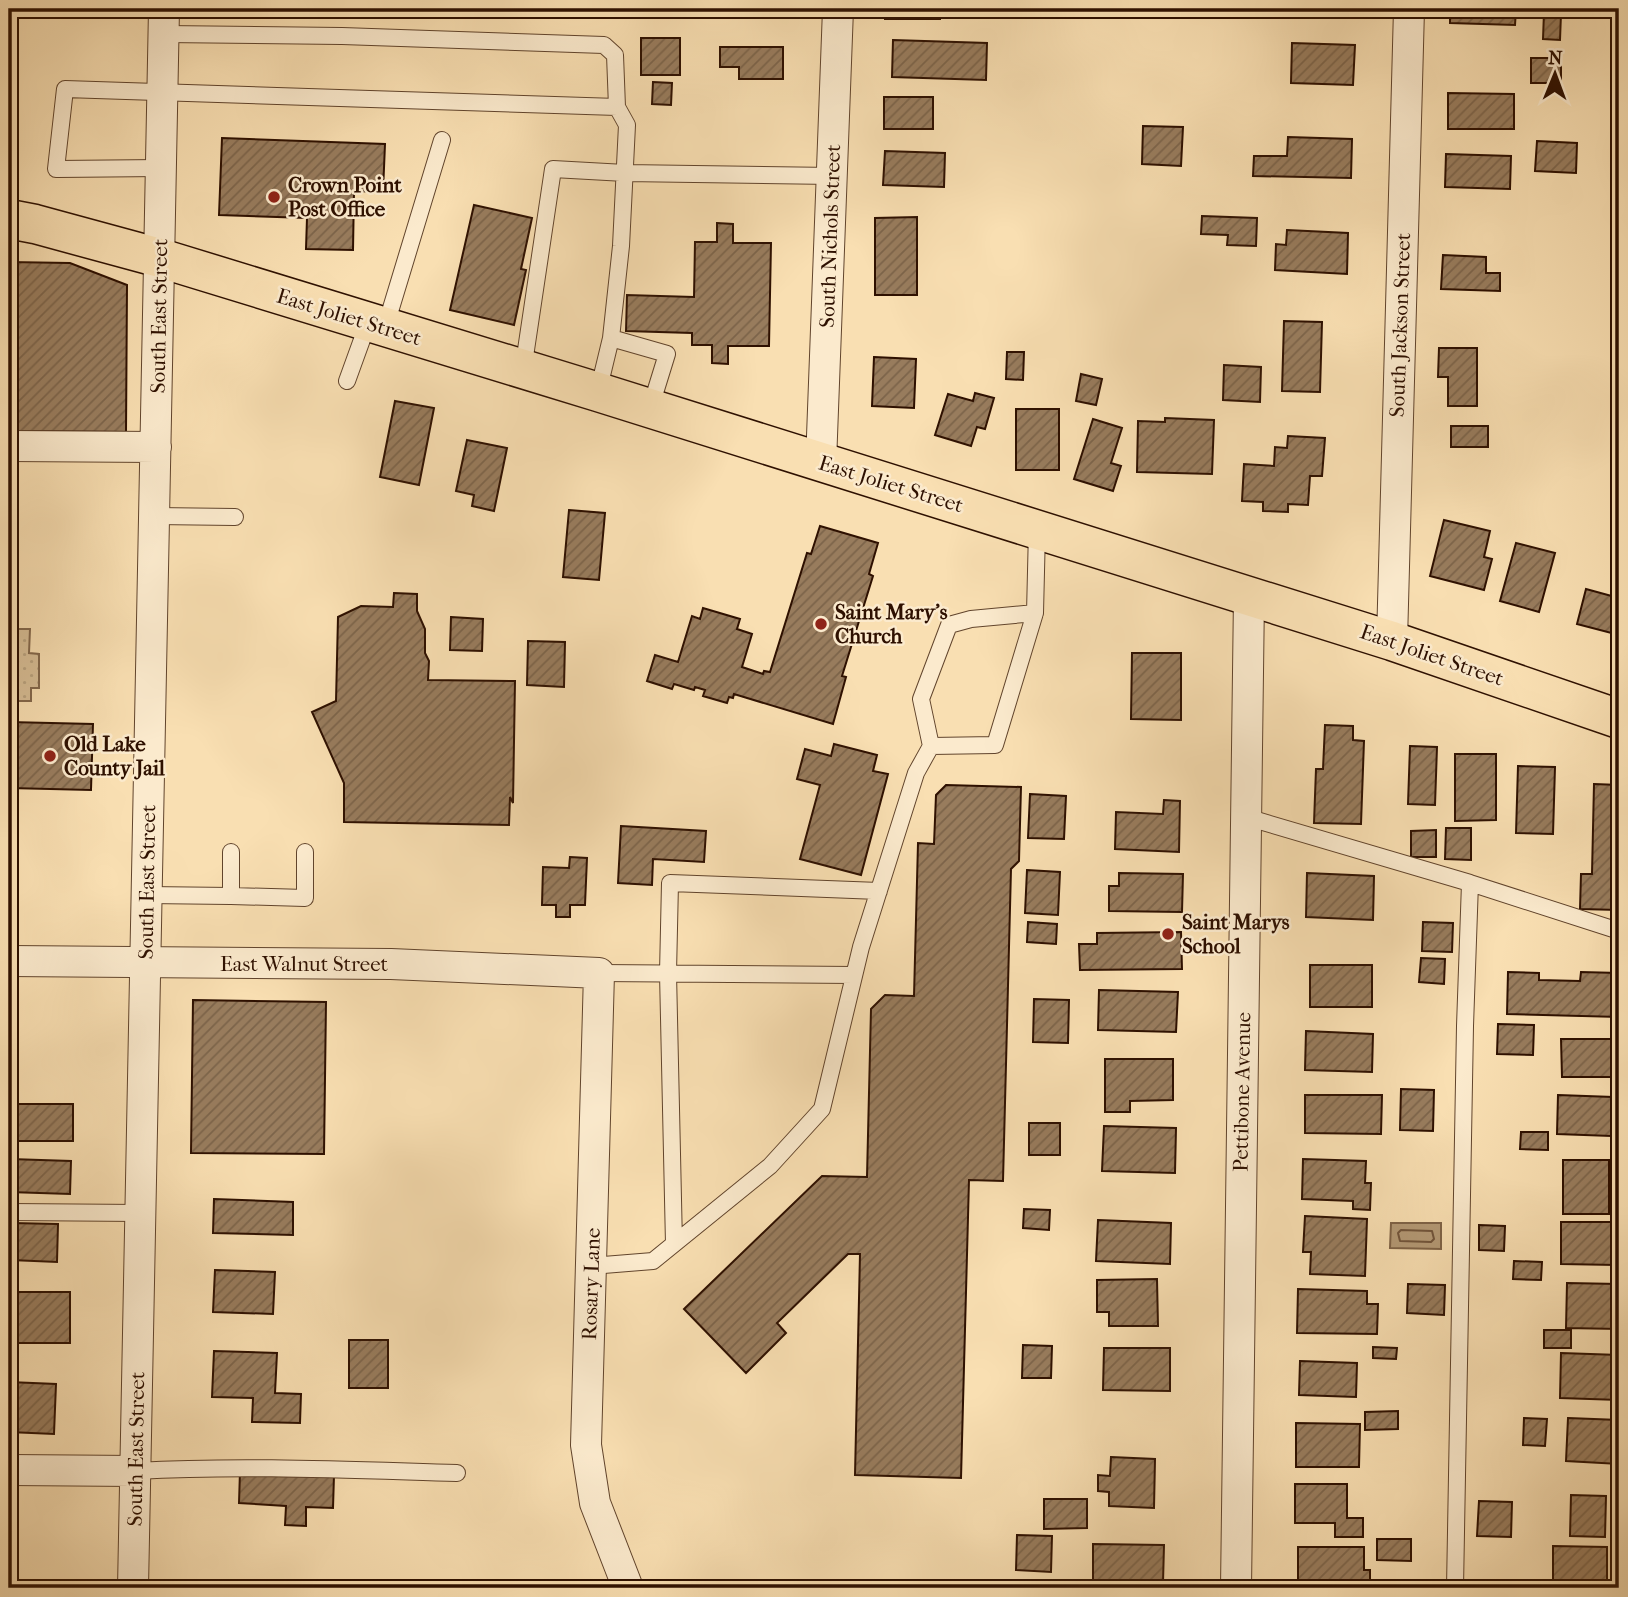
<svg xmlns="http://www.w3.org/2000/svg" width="1628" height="1597" font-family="'IM FELL French Canon',serif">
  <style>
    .park { fill: url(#park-dots); stroke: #82664a; stroke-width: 2 }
    .water { fill: #b49975; stroke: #7e6246; stroke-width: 2 }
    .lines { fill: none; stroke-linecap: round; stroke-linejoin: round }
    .shore { stroke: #71543a; stroke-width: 2 }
    .building { fill: url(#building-hatch); stroke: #2e1000; stroke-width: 2 }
    .service-casing { stroke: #61442c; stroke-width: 18 }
    .minor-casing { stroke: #61442c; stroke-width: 32 }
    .primary-casing { stroke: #2e1000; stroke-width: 41 }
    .service { stroke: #fbeacd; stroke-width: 16 }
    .minor { stroke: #fbeacd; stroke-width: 30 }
    .primary { stroke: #f9dfb2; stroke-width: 38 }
    .poi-dot { fill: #8f2418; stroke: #fbeacd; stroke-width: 2.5 }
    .labels { text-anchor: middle; stroke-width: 5; stroke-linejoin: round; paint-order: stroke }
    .poi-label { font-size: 21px; font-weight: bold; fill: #2e1000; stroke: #fbeacd; text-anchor: start }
    .street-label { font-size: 21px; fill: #2e1000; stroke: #fbeacd }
  </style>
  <defs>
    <pattern id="park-dots" width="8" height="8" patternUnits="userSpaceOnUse" patternTransform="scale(1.75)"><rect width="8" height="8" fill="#d6bc94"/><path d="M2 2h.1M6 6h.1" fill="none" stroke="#b8a17e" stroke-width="1.8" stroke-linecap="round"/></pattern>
    <pattern id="building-hatch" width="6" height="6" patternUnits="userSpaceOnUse" patternTransform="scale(1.75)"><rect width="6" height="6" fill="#987c5d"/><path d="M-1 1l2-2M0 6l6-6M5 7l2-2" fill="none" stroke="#7c644a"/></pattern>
  </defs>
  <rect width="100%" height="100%" fill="#f9dfb2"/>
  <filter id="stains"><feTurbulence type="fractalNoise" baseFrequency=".00286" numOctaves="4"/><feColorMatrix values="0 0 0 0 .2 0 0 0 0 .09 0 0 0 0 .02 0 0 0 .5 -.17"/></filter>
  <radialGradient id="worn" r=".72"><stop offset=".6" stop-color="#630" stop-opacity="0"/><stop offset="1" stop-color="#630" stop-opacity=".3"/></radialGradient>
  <path class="park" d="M 9,629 L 30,629 L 29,653 L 39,654 L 39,688 L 31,688 L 31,701 L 9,701 Z"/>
  <path class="water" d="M 1391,1223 L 1441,1223 L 1441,1249 L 1390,1248 Z"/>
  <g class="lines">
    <path class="shore" d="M 1401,1230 L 1432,1231 L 1434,1239 L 1431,1242 L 1400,1241 L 1398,1233 Z"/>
  </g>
  <path class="building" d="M 885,9 L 940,9 L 940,19 L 885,19 Z
    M 1273,9 L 1351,9 L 1351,14 L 1273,14 Z
    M 1450,9 L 1516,9 L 1515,25 L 1450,23 Z
    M 1544,12 L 1561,14 L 1560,40 L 1543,39 Z
    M 641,38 L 680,38 L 680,75 L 641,75 Z
    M 893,40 L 987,43 L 986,80 L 892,77 Z
    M 1292,43 L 1355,45 L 1353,85 L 1291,83 Z
    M 720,47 L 783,47 L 783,79 L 739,79 L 739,67 L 720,67 Z
    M 1531,58 L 1561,58 L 1561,83 L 1531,83 Z
    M 653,82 L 672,83 L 671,105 L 652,104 Z
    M 1448,93 L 1514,94 L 1514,129 L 1448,129 Z
    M 884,97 L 933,97 L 933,129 L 884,129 Z
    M 1143,126 L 1183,127 L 1181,166 L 1142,164 Z
    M 1288,137 L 1352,139 L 1351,178 L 1253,176 L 1254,156 L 1287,156 Z
    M 222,138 L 385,144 L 383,192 L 354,191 L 353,250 L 306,249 L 307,218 L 219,215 Z
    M 1537,141 L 1577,143 L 1576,173 L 1535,171 Z
    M 885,151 L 945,153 L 944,187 L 883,185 Z
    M 1446,154 L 1511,156 L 1510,189 L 1445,187 Z
    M 474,205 L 532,218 L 521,269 L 526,270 L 514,325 L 450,310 Z
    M 1202,216 L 1257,218 L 1256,246 L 1227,245 L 1228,235 L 1201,234 Z
    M 917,217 L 917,295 L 875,295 L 875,218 Z
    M 717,223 L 733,224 L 733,243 L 771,243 L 769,346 L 728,346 L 728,364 L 712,363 L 712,345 L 692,345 L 692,333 L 626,331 L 627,295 L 694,297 L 695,242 L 717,242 Z
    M 1287,230 L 1348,233 L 1347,274 L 1275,270 L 1276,244 L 1286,245 Z
    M 1443,255 L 1486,257 L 1486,273 L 1500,273 L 1500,291 L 1441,289 Z
    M 9,262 L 70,263 L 127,285 L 126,432 L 9,431 Z
    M 1284,321 L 1322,322 L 1320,392 L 1282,391 Z
    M 1439,348 L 1477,348 L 1477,406 L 1448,406 L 1448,377 L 1438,377 Z
    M 1007,352 L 1024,352 L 1023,380 L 1006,379 Z
    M 874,357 L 916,359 L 914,408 L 872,406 Z
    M 1224,365 L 1261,367 L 1260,402 L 1223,400 Z
    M 1081,374 L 1102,379 L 1096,405 L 1076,401 Z
    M 975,393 L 994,398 L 985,429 L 977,427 L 971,446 L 935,435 L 948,394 L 973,401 Z
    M 395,401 L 434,408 L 419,485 L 380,477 Z
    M 1016,409 L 1059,409 L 1059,470 L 1016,470 Z
    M 1165,418 L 1214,420 L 1212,474 L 1137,472 L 1138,421 L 1165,422 Z
    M 1093,419 L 1122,428 L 1111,463 L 1121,466 L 1113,491 L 1074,479 Z
    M 1451,426 L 1488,426 L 1488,447 L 1451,447 Z
    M 1288,436 L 1325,438 L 1322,476 L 1310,476 L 1308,505 L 1288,504 L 1288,512 L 1263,511 L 1263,502 L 1242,501 L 1244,464 L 1274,466 L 1275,447 L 1287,448 Z
    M 467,440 L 507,448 L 494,511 L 472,506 L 474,495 L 456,491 Z
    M 569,510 L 605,513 L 599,580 L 563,577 Z
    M 1444,520 L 1490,531 L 1484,557 L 1492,559 L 1484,590 L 1430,576 Z
    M 820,526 L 878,543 L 869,574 L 873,576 L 842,676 L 846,677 L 833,724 L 734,694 L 733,698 L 729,697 L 727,703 L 703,696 L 705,690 L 695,687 L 694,690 L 674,684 L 672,689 L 647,681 L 655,655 L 678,662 L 692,616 L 700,619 L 703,608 L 740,619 L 737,629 L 752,634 L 742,667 L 763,674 L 764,671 L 770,672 L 807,553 L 811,554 Z
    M 1516,543 L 1555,553 L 1539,612 L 1500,601 Z
    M 1586,589 L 1619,598 L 1619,635 L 1577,624 Z
    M 394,593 L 417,594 L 417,611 L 425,629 L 425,653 L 429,661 L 428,680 L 515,681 L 513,803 L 510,797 L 509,825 L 344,822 L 344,783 L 312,712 L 336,701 L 338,617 L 361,606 L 393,607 Z
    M 451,617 L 483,619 L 482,651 L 450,650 Z
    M 528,641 L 565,642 L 564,687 L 527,685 Z
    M 1132,653 L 1181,653 L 1181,720 L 1131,719 Z
    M 9,722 L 93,724 L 91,790 L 9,788 Z
    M 1325,725 L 1353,726 L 1353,740 L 1364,741 L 1361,824 L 1314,823 L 1316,769 L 1323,769 Z
    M 834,744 L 877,755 L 873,771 L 888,774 L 861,875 L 800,859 L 820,785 L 797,779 L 805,749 L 831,756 Z
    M 1410,746 L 1437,747 L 1435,805 L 1408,804 Z
    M 1455,754 L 1496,754 L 1496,820 L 1455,821 Z
    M 1518,766 L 1555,767 L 1553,834 L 1516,833 Z
    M 1594,784 L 1619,785 L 1619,910 L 1580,909 L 1581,874 L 1592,874 Z
    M 946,785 L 1021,787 L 1019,861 L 1011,869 L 1003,1181 L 969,1180 L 961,1478 L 855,1475 L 860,1254 L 848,1254 L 777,1323 L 786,1333 L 746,1373 L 684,1309 L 822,1176 L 867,1177 L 871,1009 L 885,995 L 914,996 L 918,843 L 934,844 L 936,795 Z
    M 1030,794 L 1066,796 L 1064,839 L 1028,838 Z
    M 1164,800 L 1180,801 L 1179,852 L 1115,849 L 1116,812 L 1163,814 Z
    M 621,826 L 706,831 L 704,862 L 653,859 L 652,885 L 618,883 Z
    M 1446,828 L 1471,828 L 1471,860 L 1445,859 Z
    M 1436,830 L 1436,857 L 1411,857 L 1411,831 Z
    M 570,857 L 587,858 L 585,905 L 570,905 L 570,917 L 556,917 L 556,905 L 542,905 L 543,867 L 569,868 Z
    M 1027,870 L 1060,872 L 1058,915 L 1025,913 Z
    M 1119,873 L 1183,874 L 1182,912 L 1109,911 L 1109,886 L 1119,886 Z
    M 1307,873 L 1374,876 L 1373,920 L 1306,917 Z
    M 1028,922 L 1057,924 L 1056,944 L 1027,942 Z
    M 1423,922 L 1453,923 L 1452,952 L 1422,951 Z
    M 1181,932 L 1182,969 L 1080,970 L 1079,944 L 1097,944 L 1097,933 Z
    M 1421,958 L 1445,959 L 1444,984 L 1419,982 Z
    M 1310,965 L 1372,965 L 1372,1007 L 1310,1007 Z
    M 1508,972 L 1539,973 L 1539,980 L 1580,981 L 1581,972 L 1619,973 L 1619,1017 L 1507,1014 Z
    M 1099,990 L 1178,992 L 1176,1032 L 1098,1030 Z
    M 1034,999 L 1069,1000 L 1068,1043 L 1033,1042 Z
    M 193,1000 L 326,1002 L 324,1154 L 191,1153 Z
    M 1498,1024 L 1534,1025 L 1533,1055 L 1497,1054 Z
    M 1306,1031 L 1373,1034 L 1372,1072 L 1305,1070 Z
    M 1561,1039 L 1619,1039 L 1619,1077 L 1562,1077 Z
    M 1105,1059 L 1173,1059 L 1173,1100 L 1130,1101 L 1130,1112 L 1105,1112 Z
    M 1401,1089 L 1434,1090 L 1433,1131 L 1400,1130 Z
    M 1305,1095 L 1382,1095 L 1381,1134 L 1305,1133 Z
    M 1558,1095 L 1613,1097 L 1611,1136 L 1557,1134 Z
    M 9,1104 L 73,1104 L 73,1141 L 9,1141 Z
    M 1029,1123 L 1060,1123 L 1060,1155 L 1029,1155 Z
    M 1104,1126 L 1176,1128 L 1175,1173 L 1102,1171 Z
    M 1521,1132 L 1548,1132 L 1548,1150 L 1520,1149 Z
    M 10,1159 L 71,1161 L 70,1194 L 9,1192 Z
    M 1303,1159 L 1366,1161 L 1365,1183 L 1371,1183 L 1370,1210 L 1353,1209 L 1353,1201 L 1302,1199 Z
    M 1563,1160 L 1609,1160 L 1609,1214 L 1563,1214 Z
    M 214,1199 L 293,1202 L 293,1235 L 213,1233 Z
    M 1024,1209 L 1050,1210 L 1049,1230 L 1023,1228 Z
    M 1305,1216 L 1367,1219 L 1365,1276 L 1310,1274 L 1311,1252 L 1303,1252 Z
    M 1098,1220 L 1171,1223 L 1170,1264 L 1096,1261 Z
    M 1561,1222 L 1616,1222 L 1616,1265 L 1561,1264 Z
    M 12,1223 L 58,1224 L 57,1262 L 11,1260 Z
    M 1479,1225 L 1505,1226 L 1504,1251 L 1479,1250 Z
    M 1514,1261 L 1542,1262 L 1541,1280 L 1513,1279 Z
    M 215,1270 L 275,1272 L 273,1314 L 213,1312 Z
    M 1157,1279 L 1158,1326 L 1109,1326 L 1109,1312 L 1097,1312 L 1097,1280 Z
    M 1567,1283 L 1619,1284 L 1619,1329 L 1566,1328 Z
    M 1408,1284 L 1445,1285 L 1444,1315 L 1407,1313 Z
    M 1298,1289 L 1367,1291 L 1367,1304 L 1378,1304 L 1377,1334 L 1297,1333 Z
    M 9,1292 L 70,1292 L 70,1343 L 9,1343 Z
    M 1544,1330 L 1571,1330 L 1571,1348 L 1544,1348 Z
    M 349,1340 L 388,1340 L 388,1388 L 349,1388 Z
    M 1023,1345 L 1052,1346 L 1051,1378 L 1022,1378 Z
    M 1373,1347 L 1397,1348 L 1396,1359 L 1373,1358 Z
    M 1104,1348 L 1170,1348 L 1170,1391 L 1103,1390 Z
    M 214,1351 L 277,1353 L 275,1393 L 301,1394 L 300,1423 L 252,1422 L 253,1398 L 212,1397 Z
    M 1561,1353 L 1619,1355 L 1619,1400 L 1560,1398 Z
    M 1300,1361 L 1357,1363 L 1356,1397 L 1299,1395 Z
    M 9,1382 L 56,1384 L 54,1434 L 9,1432 Z
    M 1398,1411 L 1398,1429 L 1365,1430 L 1365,1412 Z
    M 1524,1418 L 1547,1419 L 1545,1446 L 1523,1445 Z
    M 1568,1418 L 1619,1420 L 1619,1464 L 1566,1461 Z
    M 1296,1423 L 1360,1424 L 1359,1467 L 1296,1467 Z
    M 1111,1457 L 1155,1459 L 1154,1508 L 1109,1506 L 1109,1492 L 1098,1491 L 1098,1475 L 1110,1476 Z
    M 240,1471 L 334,1475 L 333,1508 L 306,1507 L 306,1526 L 285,1525 L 286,1506 L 239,1503 Z
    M 1295,1484 L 1347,1484 L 1347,1518 L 1363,1518 L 1363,1537 L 1335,1537 L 1335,1523 L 1295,1523 Z
    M 1571,1495 L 1606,1496 L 1605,1537 L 1570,1536 Z
    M 1044,1499 L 1087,1499 L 1087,1528 L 1044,1529 Z
    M 1479,1501 L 1512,1502 L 1511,1537 L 1477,1536 Z
    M 1017,1535 L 1052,1536 L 1051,1572 L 1016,1570 Z
    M 1377,1539 L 1411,1539 L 1411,1561 L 1377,1560 Z
    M 1093,1544 L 1164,1545 L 1163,1583 L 1093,1582 Z
    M 1553,1546 L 1607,1547 L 1607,1588 L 1553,1588 Z
    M 1298,1547 L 1364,1547 L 1364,1570 L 1370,1570 L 1370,1588 L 1298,1588 Z"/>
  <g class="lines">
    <defs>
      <path id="service" d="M 161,168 L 56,169 L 65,89 L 617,107 L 615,55 L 604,45 L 342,36 L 164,34
        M 385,328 L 442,140
        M 611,338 L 667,354 L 650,409
        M 523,370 L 553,169 L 625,173 L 833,176
        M 347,381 L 368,323
        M 598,392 L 611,338 L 621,246 L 627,125 L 617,107
        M 155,516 L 235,517
        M 931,746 L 921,699 L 949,625 L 971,619 L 1035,613
        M 1246,817 L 1470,883 L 1619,931
        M 147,895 L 231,896 L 231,852
        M 231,896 L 305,898 L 305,852
        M 599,973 L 854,975
        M 9,1212 L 141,1213
        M 674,1244 L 668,973 L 670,883 L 879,891
        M 591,1266 L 653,1261 L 770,1166 L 822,1109 L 861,947 L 916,773 L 931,746 L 995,745 L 1035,613 L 1037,530
        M 136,1471 C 243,1465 350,1470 457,1473
        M 1455,1588 L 1465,1026 L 1470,883"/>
      <path id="minor" d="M 9,446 L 156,447
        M 821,463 L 838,9
        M 1392,641 L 1409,9
        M 9,961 L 391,964 L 599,973 L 586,1445 L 595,1503 L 628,1588
        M 9,1470 L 136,1471
        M 133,1588 L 164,9
        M 1236,1588 L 1249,596"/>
      <path id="primary" d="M 9,219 L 35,224 L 160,258 L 598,392 L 1392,641 L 1619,719"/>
    </defs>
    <use href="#service" class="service-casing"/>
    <use href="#minor" class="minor-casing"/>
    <use href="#primary" class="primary-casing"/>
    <use href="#service" class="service"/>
    <use href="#minor" class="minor"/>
    <use href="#primary" class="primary"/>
  </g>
  <g class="poi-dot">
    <circle cx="274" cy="197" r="7"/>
    <circle cx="821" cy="624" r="7"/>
    <circle cx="50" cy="756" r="7"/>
    <circle cx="1168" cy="934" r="7"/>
  </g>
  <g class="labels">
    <g class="poi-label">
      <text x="288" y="192">Crown Point<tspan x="288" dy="24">Post Office</tspan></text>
      <text x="835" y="619">Saint Mary's<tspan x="835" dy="24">Church</tspan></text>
      <text x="64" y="751">Old Lake<tspan x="64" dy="24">County Jail</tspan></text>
      <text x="1182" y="929">Saint Marys<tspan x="1182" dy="24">School</tspan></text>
    </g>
    <g class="street-label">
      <text transform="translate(830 236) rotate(-88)" y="7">South Nichols Street</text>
      <text transform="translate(159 316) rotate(-89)" y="7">South East Street</text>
      <text transform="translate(349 317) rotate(17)" y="7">East Joliet Street</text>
      <text transform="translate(1400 325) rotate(-88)" y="7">South Jackson Street</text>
      <text transform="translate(891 484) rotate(17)" y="7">East Joliet Street</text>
      <text transform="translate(1432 655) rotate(19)" y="7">East Joliet Street</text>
      <text transform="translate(147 882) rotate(-89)" y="7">South East Street</text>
      <text x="304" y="971">East Walnut Street</text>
      <text transform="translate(1242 1092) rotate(-89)" y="7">Pettibone Avenue</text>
      <text transform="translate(591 1284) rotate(-88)" y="7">Rosary Lane</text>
      <text transform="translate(136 1449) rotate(-89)" y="7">South East Street</text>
    </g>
  </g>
  <rect width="1628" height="1597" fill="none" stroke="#f9dfb2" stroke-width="35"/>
  <rect x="10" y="10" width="1607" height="1576" fill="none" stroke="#2e1000" stroke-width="3.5"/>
  <rect x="18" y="18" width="1593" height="1562" fill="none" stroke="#2e1000" stroke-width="2"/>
  <g transform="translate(1555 74) rotate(1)" stroke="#fbeacd" stroke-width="5" paint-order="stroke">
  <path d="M0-5L12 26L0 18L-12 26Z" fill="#2e1000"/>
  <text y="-10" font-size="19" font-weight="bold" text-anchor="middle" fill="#2e1000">N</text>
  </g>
  <rect width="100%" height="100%" filter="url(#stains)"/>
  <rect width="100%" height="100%" fill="url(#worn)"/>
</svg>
